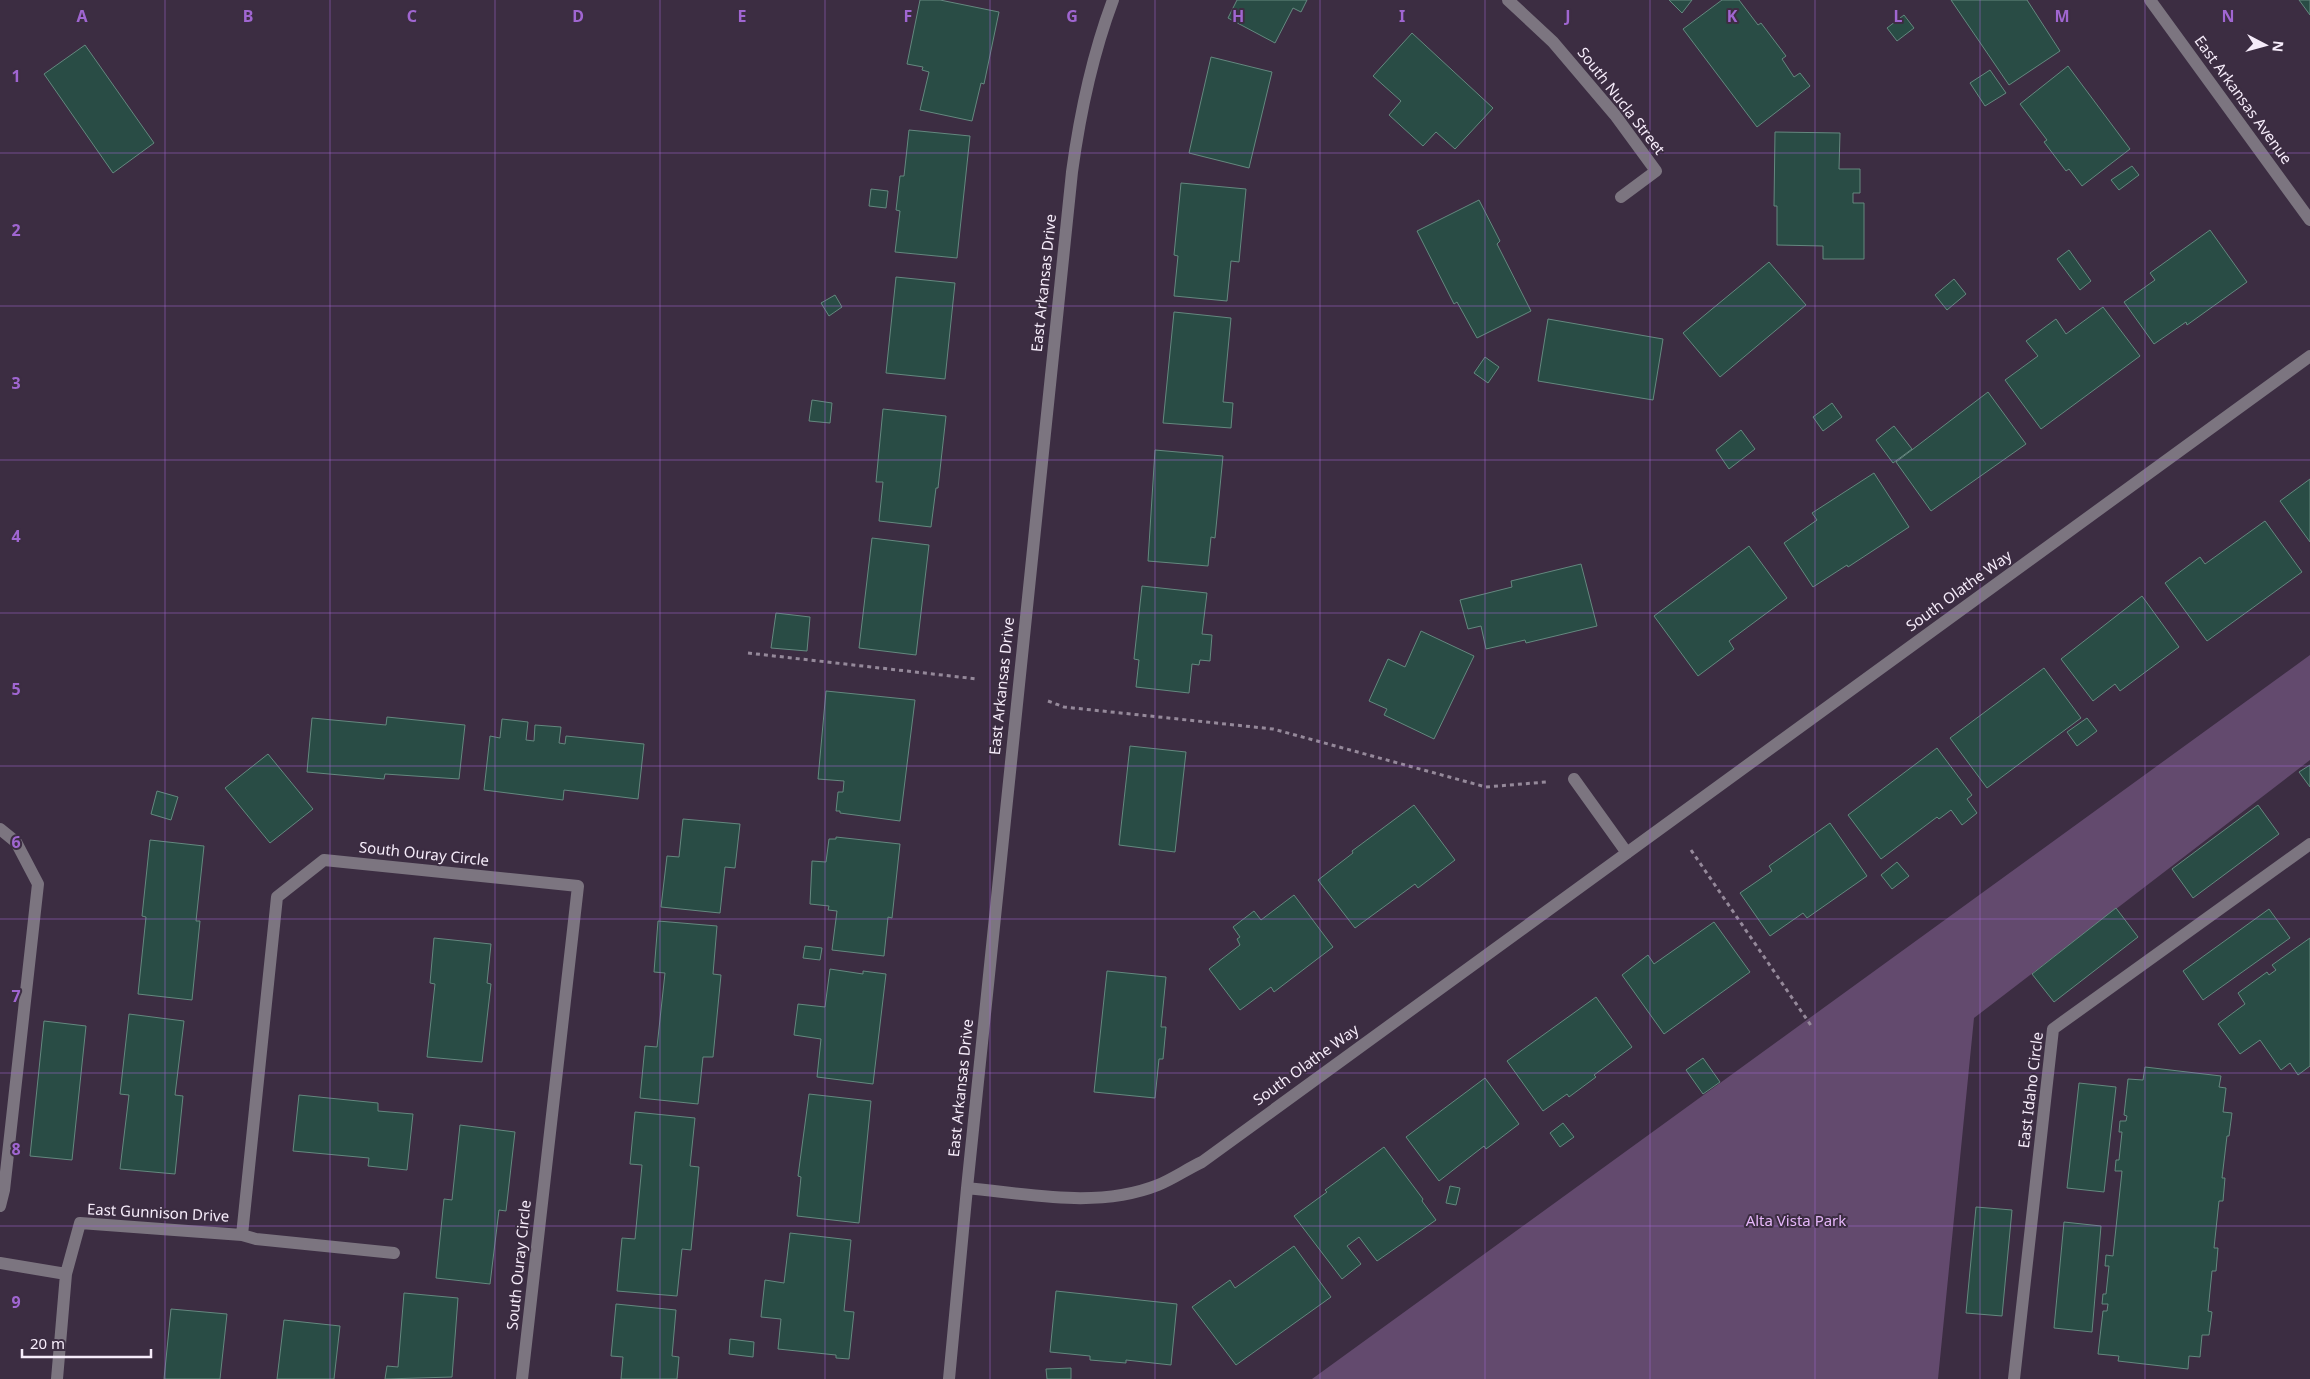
<svg xmlns="http://www.w3.org/2000/svg" width="2310" height="1379" font-family="'Noto Sans',sans-serif">
  <style>
    .green { fill: #634a6e }
    .building { fill: #294c45; stroke: #64887f }
    .lines { fill: none; stroke-linecap: round; stroke-linejoin: round }
    .path { stroke: #95899a; stroke-width: 3; stroke-dasharray: 4 4; stroke-linecap: butt }
    .minor { stroke: #7c7580; stroke-width: 12 }
    .grid { fill: none; stroke: #a066d1; stroke-width: 1; stroke-opacity: 0.55 }
    .labels { text-anchor: middle; stroke-width: 4; stroke-linejoin: round; paint-order: stroke }
    .street-label { font-size: 15px; fill: #f6ecfa; stroke: #3c2d42 }
    .park-label { font-size: 15px; fill: #e6b7fa; stroke: #3c2d42 }
    .grid-label { font-size: 16px; text-anchor: middle; font-weight: bold; fill: #a066d1; stroke: #3c2d42; stroke-width: 4; stroke-linejoin: round; paint-order: stroke }
  </style>
  <rect width="100%" height="100%" fill="#3c2d42"/>
  <path class="green" d="M 2310,655 L 2310,760 L 1974,1018 L 1938,1379 L 1312,1379 Z"/>
  <path class="building" d="M 920,0 L 940,0 L 999,12 L 984,84 L 981,83 L 972,121 L 920,110 L 929,72 L 922,70 L 923,67 L 907,64 Z
    M 1237,0 L 1307,0 L 1301,12 L 1293,8 L 1275,43 L 1228,18 Z
    M 1669,0 L 1692,0 L 1682,13 Z
    M 1722,0 L 1739,0 L 1758,25 L 1761,23 L 1786,56 L 1782,59 L 1794,77 L 1800,73 L 1810,86 L 1757,127 L 1683,29 Z
    M 1951,0 L 2027,0 L 2060,51 L 2009,85 Z
    M 2299,0 L 2310,0 L 2310,15 Z
    M 1904,15 L 1914,28 L 1897,41 L 1887,28 Z
    M 1412,33 L 1493,108 L 1455,149 L 1436,132 L 1423,146 L 1389,115 L 1401,101 L 1373,76 Z
    M 85,45 L 154,143 L 113,173 L 44,74 Z
    M 1211,57 L 1272,72 L 1249,168 L 1189,153 Z
    M 2068,66 L 2130,149 L 2082,186 L 2069,169 L 2066,171 L 2044,142 L 2047,140 L 2020,104 Z
    M 1990,70 L 2006,93 L 1985,106 L 1970,83 Z
    M 909,130 L 970,136 L 957,258 L 895,252 L 900,211 L 896,210 L 900,176 L 904,176 Z
    M 1775,132 L 1840,133 L 1839,169 L 1860,169 L 1860,193 L 1853,193 L 1853,203 L 1864,203 L 1864,259 L 1823,259 L 1823,246 L 1777,245 L 1777,206 L 1774,206 Z
    M 2132,166 L 2139,175 L 2119,190 L 2111,180 Z
    M 1181,183 L 1246,189 L 1239,262 L 1231,261 L 1227,301 L 1174,296 L 1178,256 L 1174,255 Z
    M 871,189 L 888,191 L 886,208 L 869,206 Z
    M 1479,200 L 1500,241 L 1497,244 L 1531,311 L 1477,338 L 1457,302 L 1454,304 L 1417,231 Z
    M 2210,230 L 2247,282 L 2187,325 L 2186,322 L 2154,344 L 2124,302 L 2155,280 L 2150,273 Z
    M 2069,250 L 2091,281 L 2080,290 L 2057,259 Z
    M 1769,262 L 1806,305 L 1720,377 L 1683,333 Z
    M 896,277 L 955,283 L 945,379 L 886,373 Z
    M 1954,279 L 1966,294 L 1947,310 L 1935,295 Z
    M 835,295 L 842,307 L 829,316 L 821,303 Z
    M 2103,307 L 2140,356 L 2041,429 L 2005,380 L 2038,356 L 2026,341 L 2056,319 L 2066,334 Z
    M 1174,312 L 1231,318 L 1223,402 L 1233,403 L 1231,428 L 1163,423 Z
    M 1548,319 L 1663,339 L 1653,400 L 1538,381 Z
    M 1485,357 L 1499,367 L 1488,383 L 1474,373 Z
    M 1988,392 L 2026,444 L 1931,511 L 1896,462 Z
    M 812,400 L 832,403 L 830,423 L 809,421 Z
    M 1832,403 L 1842,417 L 1823,431 L 1813,417 Z
    M 883,409 L 946,416 L 938,488 L 936,488 L 931,527 L 879,521 L 883,482 L 876,482 Z
    M 1894,426 L 1912,449 L 1893,463 L 1876,440 Z
    M 1741,430 L 1755,449 L 1729,469 L 1716,450 Z
    M 1155,450 L 1223,456 L 1215,538 L 1211,537 L 1208,566 L 1148,561 Z
    M 1874,473 L 1909,527 L 1848,567 L 1847,565 L 1813,587 L 1784,543 L 1817,520 L 1812,513 Z
    M 2310,479 L 2310,542 L 2280,501 Z
    M 2265,521 L 2302,572 L 2207,641 L 2165,583 L 2200,557 L 2205,564 Z
    M 872,538 L 929,545 L 916,655 L 859,648 Z
    M 1749,546 L 1787,598 L 1729,641 L 1734,649 L 1698,676 L 1654,616 Z
    M 1581,564 L 1597,626 L 1526,643 L 1525,640 L 1486,649 L 1481,626 L 1468,629 L 1460,600 L 1512,587 L 1511,581 Z
    M 1142,586 L 1207,593 L 1202,634 L 1212,635 L 1210,661 L 1200,660 L 1199,665 L 1192,664 L 1189,693 L 1136,687 L 1139,660 L 1134,659 Z
    M 2142,596 L 2179,647 L 2120,691 L 2115,684 L 2093,701 L 2061,659 Z
    M 776,613 L 810,617 L 807,651 L 771,648 Z
    M 1421,631 L 1474,656 L 1434,739 L 1384,715 L 1387,709 L 1369,701 L 1388,659 L 1405,667 Z
    M 2044,668 L 2081,718 L 1987,788 L 1950,738 Z
    M 826,691 L 915,700 L 900,821 L 840,813 L 840,811 L 836,811 L 838,792 L 843,792 L 844,781 L 818,779 Z
    M 387,717 L 465,725 L 459,779 L 385,774 L 384,779 L 307,772 L 312,718 L 386,725 Z
    M 2087,718 L 2097,731 L 2077,746 L 2067,732 Z
    M 502,719 L 528,722 L 526,740 L 534,741 L 535,725 L 561,727 L 559,743 L 565,744 L 566,736 L 644,744 L 638,799 L 564,790 L 563,800 L 484,790 L 490,736 L 500,738 Z
    M 1130,746 L 1186,752 L 1175,852 L 1119,845 Z
    M 1937,748 L 1972,795 L 1967,799 L 1977,813 L 1962,825 L 1951,810 L 1939,819 L 1937,817 L 1881,859 L 1848,815 Z
    M 268,754 L 313,809 L 270,843 L 225,788 Z
    M 2310,765 L 2310,787 L 2299,772 Z
    M 157,791 L 178,797 L 171,820 L 151,814 Z
    M 1414,805 L 1455,860 L 1418,888 L 1415,884 L 1355,928 L 1318,880 L 1353,853 L 1352,851 Z
    M 2258,805 L 2279,834 L 2193,898 L 2172,869 Z
    M 683,819 L 740,824 L 735,868 L 725,867 L 720,913 L 661,907 L 667,856 L 679,857 Z
    M 1830,823 L 1867,876 L 1807,918 L 1803,913 L 1770,936 L 1740,893 L 1772,871 L 1769,866 Z
    M 836,837 L 900,844 L 892,918 L 888,917 L 884,956 L 832,950 L 837,911 L 828,910 L 829,906 L 810,904 L 812,861 L 826,862 L 829,839 L 836,839 Z
    M 150,840 L 204,846 L 196,921 L 200,921 L 192,1000 L 138,994 L 146,917 L 142,916 Z
    M 1897,862 L 1909,876 L 1892,889 L 1881,875 Z
    M 1294,895 L 1333,947 L 1274,992 L 1271,987 L 1240,1010 L 1209,969 L 1240,945 L 1237,939 L 1240,937 L 1233,927 L 1254,911 L 1261,920 Z
    M 2116,908 L 2138,937 L 2054,1002 L 2032,974 Z
    M 2269,909 L 2290,938 L 2203,1000 L 2183,971 Z
    M 658,921 L 717,926 L 713,974 L 721,975 L 713,1057 L 703,1057 L 698,1104 L 640,1098 L 645,1046 L 657,1047 L 665,973 L 654,972 Z
    M 1714,922 L 1750,972 L 1664,1034 L 1622,975 L 1648,955 L 1654,964 Z
    M 434,938 L 491,944 L 487,983 L 491,984 L 482,1062 L 427,1057 L 435,984 L 430,983 Z
    M 2310,938 L 2310,1066 L 2298,1075 L 2290,1063 L 2281,1070 L 2260,1040 L 2240,1054 L 2218,1024 L 2245,1004 L 2238,993 L 2267,972 L 2269,975 L 2276,970 L 2272,965 Z
    M 805,946 L 822,948 L 820,960 L 803,958 Z
    M 830,969 L 863,974 L 863,971 L 886,974 L 873,1084 L 817,1077 L 821,1039 L 794,1035 L 798,1004 L 825,1007 Z
    M 1107,971 L 1166,977 L 1161,1027 L 1166,1027 L 1163,1059 L 1159,1059 L 1155,1098 L 1094,1092 Z
    M 1596,997 L 1632,1047 L 1594,1075 L 1596,1077 L 1569,1097 L 1567,1094 L 1543,1111 L 1507,1061 Z
    M 129,1014 L 184,1021 L 175,1095 L 183,1096 L 175,1174 L 120,1169 L 129,1095 L 120,1094 Z
    M 44,1021 L 86,1026 L 72,1160 L 30,1156 Z
    M 1703,1058 L 1720,1082 L 1703,1094 L 1686,1070 Z
    M 2145,1067 L 2221,1076 L 2219,1087 L 2226,1088 L 2223,1112 L 2232,1113 L 2229,1136 L 2227,1136 L 2222,1178 L 2225,1178 L 2223,1201 L 2219,1201 L 2214,1248 L 2218,1248 L 2216,1271 L 2212,1271 L 2208,1311 L 2212,1312 L 2209,1335 L 2202,1335 L 2200,1357 L 2189,1356 L 2188,1369 L 2118,1361 L 2119,1356 L 2098,1354 L 2103,1311 L 2107,1311 L 2108,1304 L 2102,1304 L 2103,1294 L 2106,1294 L 2109,1266 L 2105,1266 L 2106,1255 L 2113,1256 L 2122,1171 L 2115,1171 L 2116,1160 L 2119,1160 L 2122,1132 L 2119,1132 L 2120,1121 L 2126,1121 L 2127,1116 L 2124,1115 L 2128,1079 L 2143,1080 Z
    M 1485,1078 L 1519,1124 L 1486,1149 L 1484,1146 L 1439,1181 L 1406,1137 Z
    M 2079,1083 L 2116,1087 L 2104,1192 L 2067,1188 Z
    M 809,1094 L 871,1101 L 859,1223 L 797,1216 L 801,1177 L 798,1176 Z
    M 299,1095 L 378,1103 L 378,1111 L 413,1114 L 407,1170 L 368,1166 L 369,1158 L 293,1151 Z
    M 635,1112 L 695,1118 L 690,1166 L 699,1167 L 691,1250 L 682,1249 L 677,1296 L 617,1291 L 622,1238 L 635,1239 L 642,1165 L 630,1164 Z
    M 1563,1123 L 1574,1137 L 1560,1147 L 1550,1133 Z
    M 460,1125 L 515,1132 L 506,1211 L 499,1210 L 490,1284 L 436,1278 L 444,1199 L 452,1200 Z
    M 1384,1147 L 1423,1199 L 1422,1201 L 1436,1220 L 1377,1261 L 1359,1237 L 1347,1246 L 1361,1264 L 1342,1279 L 1294,1216 L 1327,1192 L 1325,1190 Z
    M 1450,1186 L 1460,1188 L 1456,1205 L 1446,1203 Z
    M 1976,1207 L 2012,1210 L 2002,1316 L 1966,1313 Z
    M 2064,1222 L 2101,1226 L 2092,1332 L 2054,1328 Z
    M 790,1233 L 851,1240 L 844,1311 L 854,1312 L 849,1359 L 836,1358 L 836,1355 L 778,1349 L 781,1319 L 761,1317 L 765,1280 L 784,1283 Z
    M 1294,1246 L 1331,1297 L 1236,1365 L 1192,1307 L 1230,1280 L 1235,1288 Z
    M 1056,1291 L 1177,1304 L 1171,1365 L 1126,1360 L 1126,1363 L 1090,1360 L 1090,1356 L 1050,1352 Z
    M 404,1293 L 458,1298 L 452,1377 L 385,1379 L 387,1366 L 398,1367 Z
    M 616,1304 L 676,1310 L 672,1356 L 679,1357 L 677,1379 L 621,1379 L 623,1357 L 611,1356 Z
    M 171,1309 L 227,1314 L 220,1379 L 164,1379 Z
    M 284,1320 L 340,1326 L 334,1379 L 277,1379 Z
    M 730,1339 L 754,1342 L 753,1357 L 729,1354 Z
    M 1071,1368 L 1071,1379 L 1047,1379 L 1046,1369 Z"/>
  <g class="lines">
    <path class="path" d="M 748,653 L 977,679
      M 1048,701 L 1064,707 L 1273,729 L 1486,787 L 1546,782
      M 1691,850 L 1812,1027"/>
    <path class="minor" d="M 1508,0 L 1553,42 L 1615,115 L 1656,171 L 1621,197
      M 2150,0 L 2310,220
      M 1574,779 L 1627,853
      M 0,829 L 16,842 L 38,884 L 4,1190 L 0,1206
      M 967,1188 C 1029,1194 1098,1209 1158,1185 C 1173,1179 1187,1169 1202,1162 L 2310,356
      M 242,1235 L 277,897 L 324,860 L 578,886 L 522,1379
      M 0,1263 L 66,1274
      M 57,1379 L 66,1274 L 80,1223 L 242,1235 L 256,1239 L 394,1253
      M 949,1379 L 967,1188 L 1072,172 C 1080,113 1092,56 1113,0
      M 2014,1379 L 2053,1029 L 2310,844"/>
  </g>
  <path class="grid" d="M 165,0 L 165,1379M 330,0 L 330,1379M 495,0 L 495,1379M 660,0 L 660,1379M 825,0 L 825,1379M 990,0 L 990,1379M 1155,0 L 1155,1379M 1320,0 L 1320,1379M 1485,0 L 1485,1379M 1650,0 L 1650,1379M 1815,0 L 1815,1379M 1980,0 L 1980,1379M 2145,0 L 2145,1379M 0,153 L 2310,153M 0,306 L 2310,306M 0,460 L 2310,460M 0,613 L 2310,613M 0,766 L 2310,766M 0,919 L 2310,919M 0,1073 L 2310,1073M 0,1226 L 2310,1226"/>
  <g class="labels">
    <g class="street-label">
      <text transform="translate(2243 100) rotate(54)" y="5">East Arkansas Avenue</text>
      <text transform="translate(1621 101) rotate(52)" y="5">South Nucla Street</text>
      <text transform="translate(1044 283) rotate(-84)" y="5">East Arkansas Drive</text>
      <text transform="translate(1959 591) rotate(-36)" y="5">South Olathe Way</text>
      <text transform="translate(1002 686) rotate(-84)" y="5">East Arkansas Drive</text>
      <text transform="translate(424 854) rotate(6)" y="5">South Ouray Circle</text>
      <text transform="translate(1306 1065) rotate(-36)" y="5">South Olathe Way</text>
      <text transform="translate(961 1088) rotate(-84)" y="5">East Arkansas Drive</text>
      <text transform="translate(2031 1090) rotate(-83)" y="5">East Idaho Circle</text>
      <text transform="translate(158 1213) rotate(3)" y="5">East Gunnison Drive</text>
      <text transform="translate(519 1265) rotate(-84)" y="5">South Ouray Circle</text>
    </g>
    <g class="park-label">
      <text x="1796" y="1226">Alta Vista Park</text>
    </g>
  </g>
  <g class="grid-label">
    <text x="82" y="22">A</text>
    <text x="248" y="22">B</text>
    <text x="412" y="22">C</text>
    <text x="578" y="22">D</text>
    <text x="742" y="22">E</text>
    <text x="908" y="22">F</text>
    <text x="1072" y="22">G</text>
    <text x="1238" y="22">H</text>
    <text x="1402" y="22">I</text>
    <text x="1568" y="22">J</text>
    <text x="1732" y="22">K</text>
    <text x="1898" y="22">L</text>
    <text x="2062" y="22">M</text>
    <text x="2228" y="22">N</text>
    <text x="16" y="82">1</text>
    <text x="16" y="236">2</text>
    <text x="16" y="389">3</text>
    <text x="16" y="542">4</text>
    <text x="16" y="695">5</text>
    <text x="16" y="848">6</text>
    <text x="16" y="1002">7</text>
    <text x="16" y="1155">8</text>
    <text x="16" y="1308">9</text>
  </g>
  <g transform="translate(2265 45) rotate(96)" stroke="#3c2d42" stroke-width="4" paint-order="stroke">
  <path d="M0-4L9 19L0 12L-9 19Z" fill="#f6ecfa"/>
  <text y="-8" font-size="14" font-weight="bold" text-anchor="middle" fill="#f6ecfa">N</text>
  </g>
  <path d="M22 1349v8h129v-8" fill="none" stroke="#f6ecfa" stroke-width="2.5"/>
  <text x="30" y="1349" font-size="15" fill="#f6ecfa" stroke="#3c2d42" stroke-width="4" paint-order="stroke">20 m</text>
</svg>
